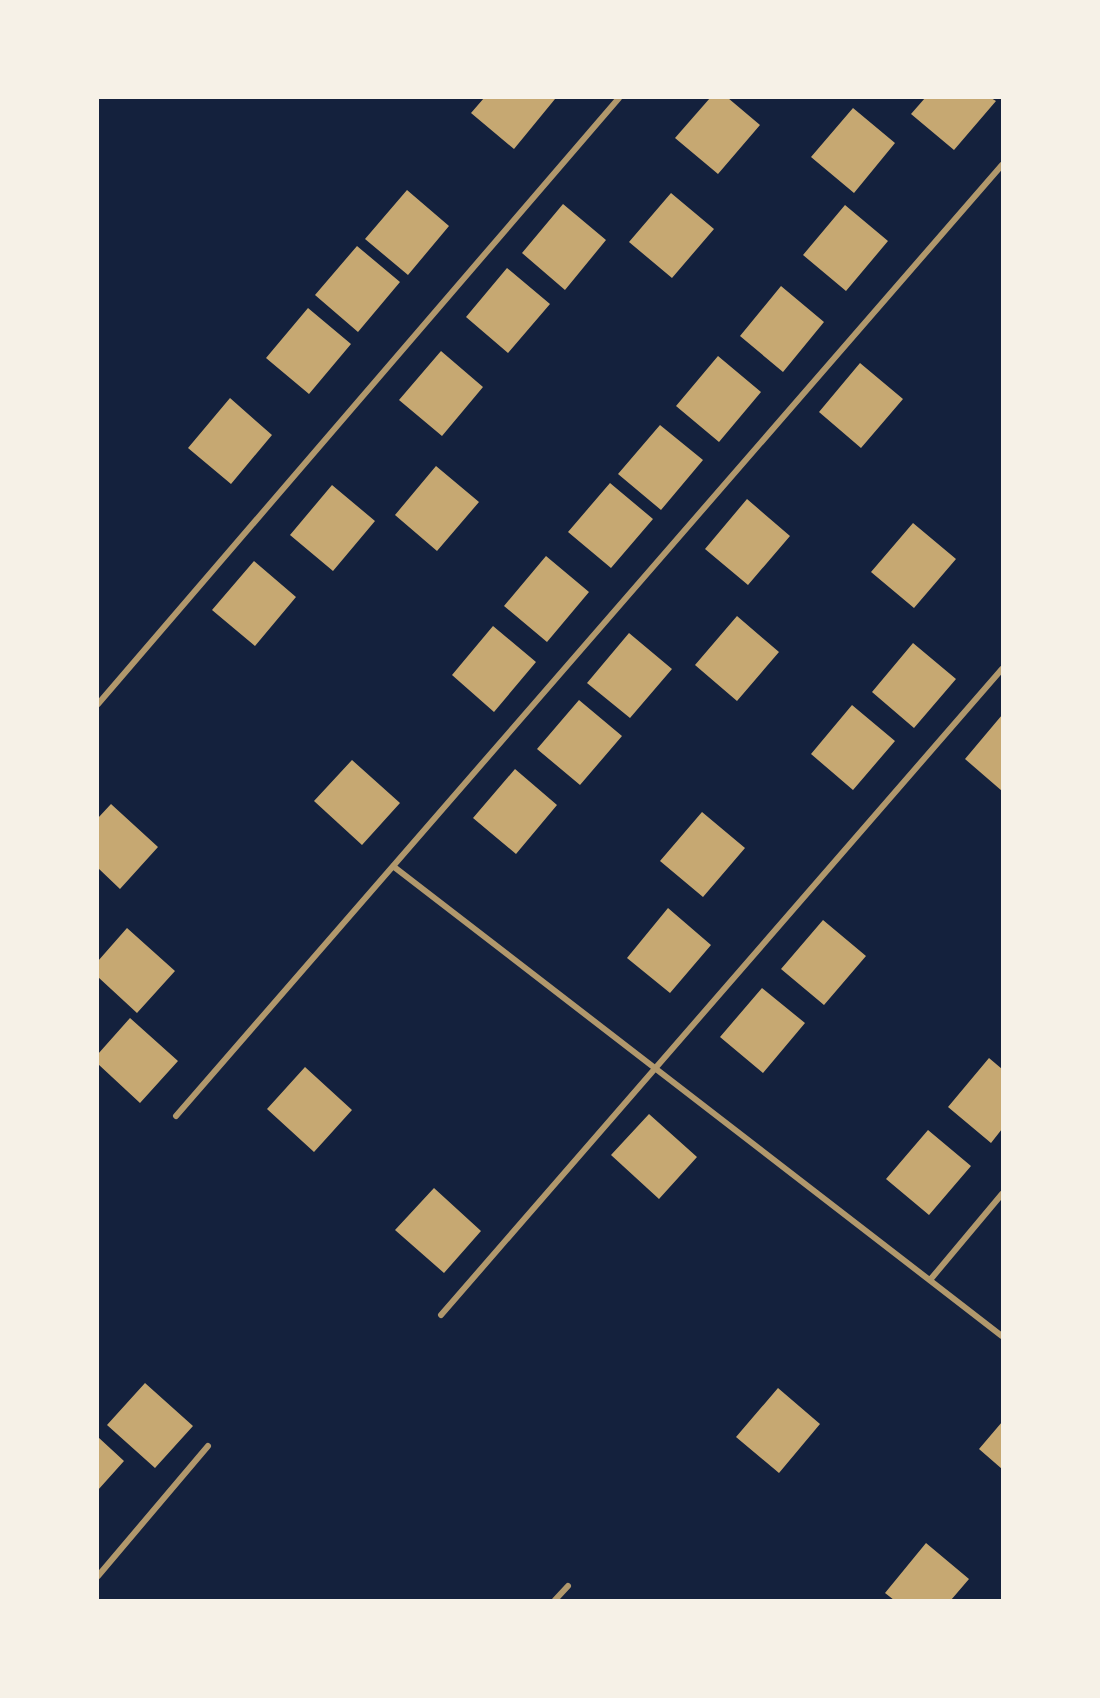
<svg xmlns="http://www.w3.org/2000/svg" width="1100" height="1698" font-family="Merriweather,serif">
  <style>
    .building { fill: #c6a872 }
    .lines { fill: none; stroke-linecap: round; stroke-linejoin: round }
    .minor { stroke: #b1986c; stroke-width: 6 }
  </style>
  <rect width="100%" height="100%" fill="#14213d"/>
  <path class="building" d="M 484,98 L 553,98 L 555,99 L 514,149 L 471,113 Z
    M 710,98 L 728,98 L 760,125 L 718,174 L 675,138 Z
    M 925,98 L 991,98 L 996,101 L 954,150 L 911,114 Z
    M 853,108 L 895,143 L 854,193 L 811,157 Z
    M 407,190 L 449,226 L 408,275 L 365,239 Z
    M 671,193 L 714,229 L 672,278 L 629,242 Z
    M 563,204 L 606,240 L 565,290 L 522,253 Z
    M 845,205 L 888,241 L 846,291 L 803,255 Z
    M 357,246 L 400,282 L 358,332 L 315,295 Z
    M 507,268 L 550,304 L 508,353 L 466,317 Z
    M 781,286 L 824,322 L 783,372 L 740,336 Z
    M 308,308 L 351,344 L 309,394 L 266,358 Z
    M 441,351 L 483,387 L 442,436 L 399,400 Z
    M 718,356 L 761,392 L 719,442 L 676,406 Z
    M 860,363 L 903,399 L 861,448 L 819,412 Z
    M 230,398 L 272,435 L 231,484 L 188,448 Z
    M 660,425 L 703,460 L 661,510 L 618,474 Z
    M 436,466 L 479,502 L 437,551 L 395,515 Z
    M 610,483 L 653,519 L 611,568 L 568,532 Z
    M 332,485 L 375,521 L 333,571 L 290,535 Z
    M 747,499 L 790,536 L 748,585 L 705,549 Z
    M 913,523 L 956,559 L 914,608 L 871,572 Z
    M 546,556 L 589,592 L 547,642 L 504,606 Z
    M 254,561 L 296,597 L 255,646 L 212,610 Z
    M 737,616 L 779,652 L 737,701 L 695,665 Z
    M 493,626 L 536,662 L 494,712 L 452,675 Z
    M 629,633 L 672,669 L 630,718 L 587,683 Z
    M 913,643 L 956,679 L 914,728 L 872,692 Z
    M 579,700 L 622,736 L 580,785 L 537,749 Z
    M 852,705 L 895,741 L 853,790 L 811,754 Z
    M 1002,715 L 1002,791 L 965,759 Z
    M 352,760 L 400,803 L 362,845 L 314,801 Z
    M 515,769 L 557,805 L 516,854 L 473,818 Z
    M 111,804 L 158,847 L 120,889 L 98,868 L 98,818 Z
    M 702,812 L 745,848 L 703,897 L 660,861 Z
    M 668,908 L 711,945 L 670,993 L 627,958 Z
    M 823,920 L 866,956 L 824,1005 L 781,969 Z
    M 127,928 L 175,971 L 137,1013 L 98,977 L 98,961 Z
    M 762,988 L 805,1023 L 763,1073 L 720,1037 Z
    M 130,1018 L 178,1061 L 140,1103 L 98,1064 L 98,1054 Z
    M 989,1058 L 1002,1069 L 1002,1129 L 991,1143 L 948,1107 Z
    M 305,1067 L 352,1110 L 314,1152 L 267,1109 Z
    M 649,1114 L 697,1157 L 659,1199 L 611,1155 Z
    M 928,1130 L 971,1166 L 929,1215 L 886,1179 Z
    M 434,1188 L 481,1231 L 444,1273 L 395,1230 Z
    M 145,1383 L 193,1426 L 155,1468 L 107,1425 Z
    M 778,1388 L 820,1424 L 779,1473 L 736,1437 Z
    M 1002,1422 L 1002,1469 L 979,1449 Z
    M 98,1437 L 124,1461 L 98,1490 Z
    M 926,1543 L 969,1579 L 951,1600 L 894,1600 L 885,1593 Z"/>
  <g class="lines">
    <path class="minor" d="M 98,704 L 619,98
      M 393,866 L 1002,1336
      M 176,1116 L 1002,165
      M 930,1280 L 1002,1194
      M 441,1315 L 1002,669
      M 98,1576 L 208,1446
      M 555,1600 L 568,1586"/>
  </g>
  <rect width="1100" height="1698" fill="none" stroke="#f6f1e7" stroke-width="198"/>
</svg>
